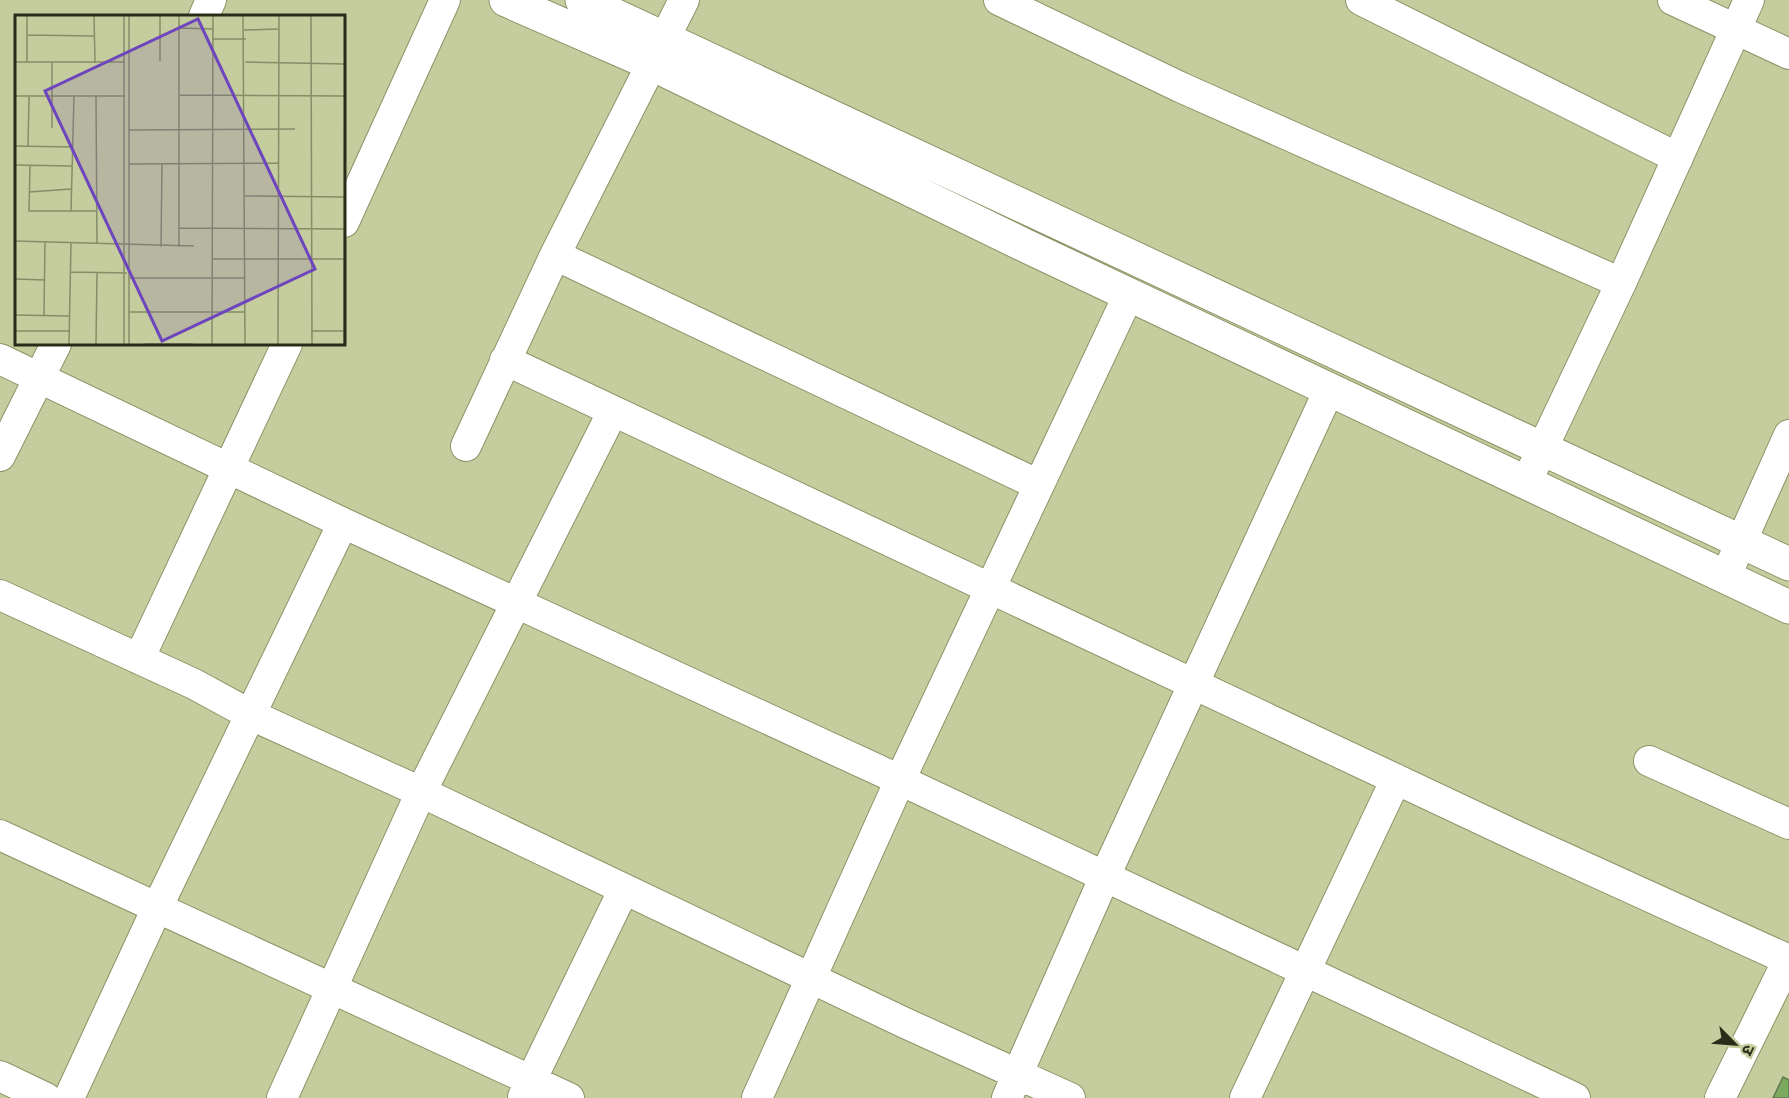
<svg xmlns="http://www.w3.org/2000/svg" width="1789" height="1098" font-family="Inter,'Noto Sans Devanagari',sans-serif">
  <style>
    .building { fill: #7ca860; stroke: #617953; stroke-width: 1.5 }
    .lines { fill: none; stroke-linecap: round; stroke-linejoin: round }
    .minor-casing { stroke: #8d9366; stroke-width: 32 }
    .tertiary-casing { stroke: #8d9366; stroke-width: 35 }
    .minor { stroke: #fff; stroke-width: 30 }
    .tertiary { stroke: #fff; stroke-width: 33 }
    .inset-road { fill: none; stroke: #878c69; stroke-width: 1.5 }
    .view { fill: #6d45bd; fill-opacity: 0.15; stroke: #6d45bd; stroke-width: 3 }
    .inset-edge { fill: none; stroke: #2a2c1a; stroke-width: 3 }
  </style>
  <rect width="100%" height="100%" fill="#c5cc9d"/>
  <path class="building" d="M 1783,1077 L 1789,1080 L 1789,1098 L 1773,1098 Z"/>
  <g class="lines">
    <defs>
      <path id="minor" d="M 999,0 L 1180,87 L 1621,283
        M 1361,0 L 1678,158
        M 1673,0 L 1789,54
        M 204,16 L 211,0
        M 344,222 L 445,0
        M 555,255 L 1039,485
        M 0,359 L 343,523 L 900,780 L 1575,1098
        M 505,360 L 1525,840 L 1789,960
        M 466,446 L 555,255 L 684,0
        M 0,456 L 56,344
        M 1526,483 L 1621,283 L 1749,0
        M 1725,578 L 1789,435
        M 0,595 L 194,684 L 251,715 L 421,792 L 905,1023 L 1070,1098
        M 139,659 L 287,344
        M 1649,761 L 1789,824
        M 0,835 L 569,1098
        M 0,1076 L 46,1098
        M 523,1097 L 624,889
        M 69,1098 L 157,908 L 343,523
        M 282,1098 L 421,792 L 613,411
        M 757,1098 L 900,780 L 1129,294
        M 1007,1098 L 1105,876 L 1329,390
        M 1245,1098 L 1396,779
        M 1720,1098 L 1788,960"/>
      <path id="tertiary" d="M 506,0 L 652,64 L 1024,245 L 1789,607
        M 582,0 L 1789,564"/>
    </defs>
    <use href="#minor" class="minor-casing"/>
    <use href="#tertiary" class="tertiary-casing"/>
    <use href="#minor" class="minor"/>
    <use href="#tertiary" class="tertiary"/>
  </g>
  <g transform="translate(15 15)">
    <rect width="330" height="330" fill="#c5cc9d"/>
    <path class="inset-road" d="M 12,1 L 12,47M 79,1 L 80,48M 145,1 L 145,46M 164,1 L 164,232M 228,1 L 230,329M 296,1 L 297,329M 164,13 L 198,14M 229,15 L 263,14M 12,20 L 80,21M 197,24 L 231,24M 0,47 L 110,47M 230,47 L 330,49M 164,80 L 330,81M 0,81 L 110,81M 81,81 L 82,229M 37,113 L 37,47M 114,115 L 280,114M 0,131 L 58,132M 13,131 L 14,82M 114,149 L 263,148M 0,150 L 57,151M 15,150 L 14,196 L 81,196M 14,177 L 56,174M 230,181 L 330,182M 56,196 L 59,81M 164,213 L 330,214M 0,226 L 179,231M 146,232 L 147,149M 197,244 L 330,244M 55,257 L 112,258M 114,263 L 229,263M 0,264 L 30,265M 114,297 L 230,297M 0,300 L 54,301M 29,300 L 30,227M 0,316 L 54,316M 296,316 L 330,316M 54,329 L 56,228M 81,329 L 82,258M 109,329 L 109,1M 114,329 L 114,1M 130,329 L 178,329M 197,329 L 198,1M 263,329 L 264,1M 329,329 L 330,1"/>
    <path class="view" d="M 183,4 L 300,254 L 147,326 L 30,76 Z"/>
    <rect width="330" height="330" class="inset-edge"/>
  </g>
  <g transform="translate(1735 1044) rotate(115)" stroke="#c5cc9d" stroke-width="4.5" paint-order="stroke">
  <path d="M0-4.5L10 22L0 15L-10 22Z" fill="#2a2c1a"/>
  <text y="-9" font-size="16" font-weight="bold" text-anchor="middle" fill="#2a2c1a">उ</text>
  </g>
</svg>
